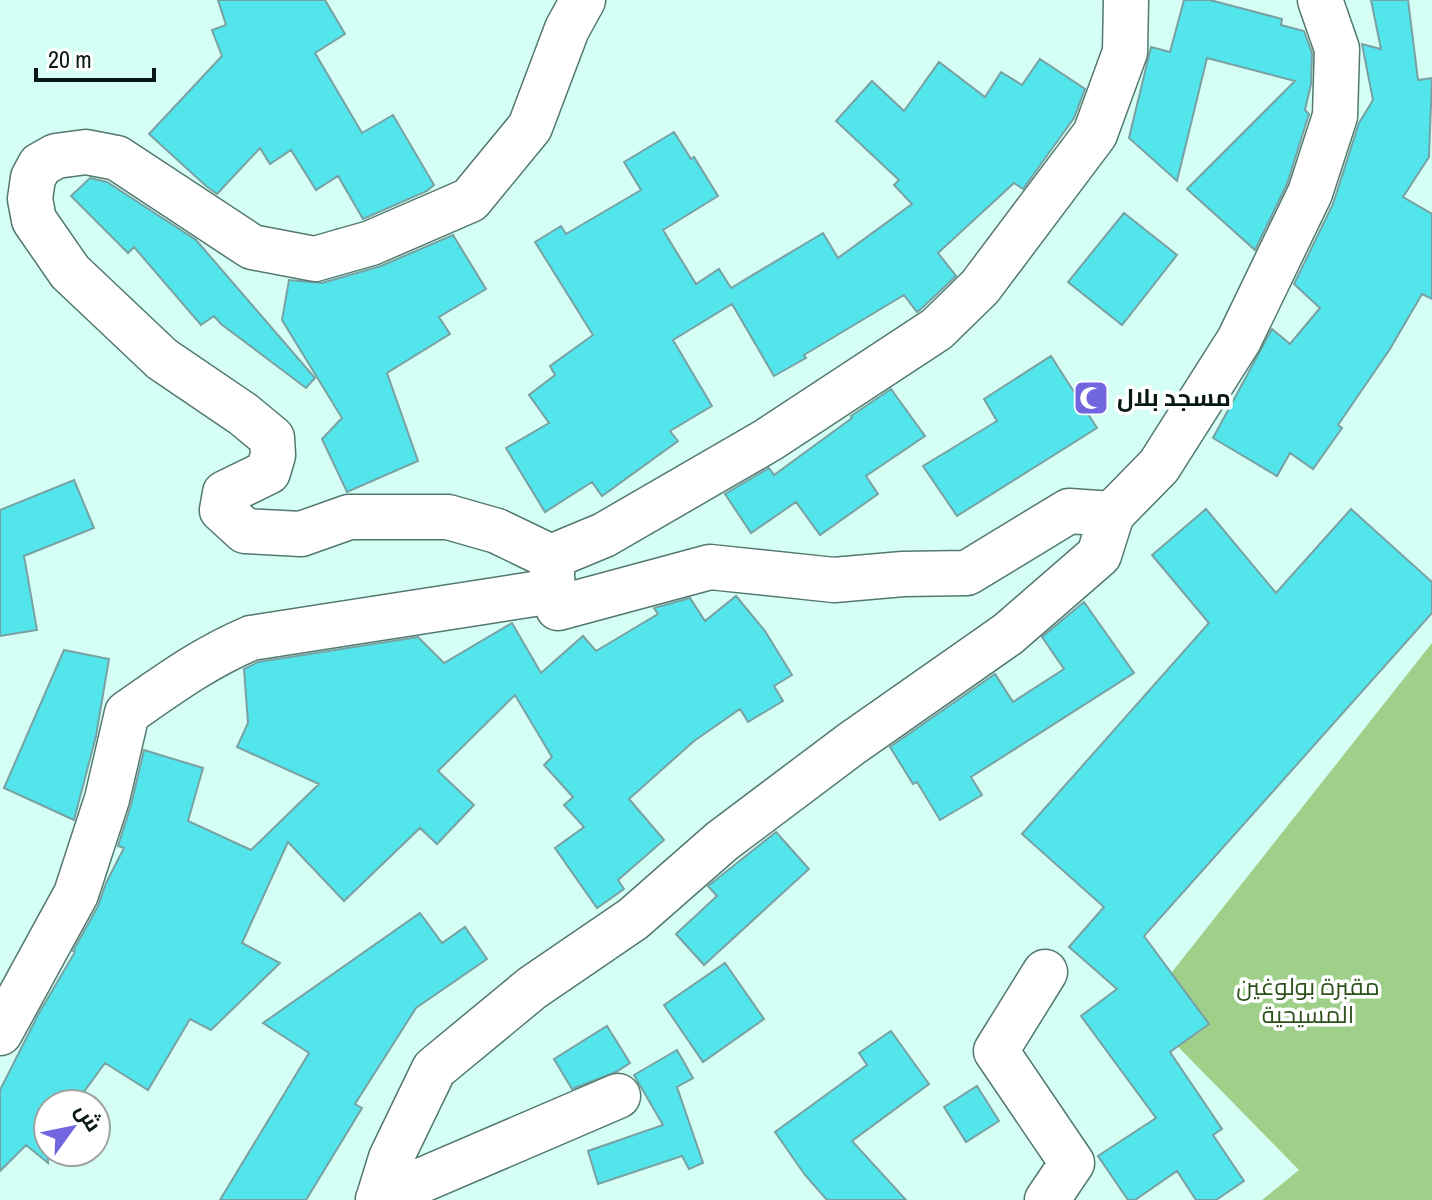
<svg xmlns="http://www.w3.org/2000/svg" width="1432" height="1200" font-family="'Archivo Narrow',Cairo,sans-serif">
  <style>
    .green { fill: #9fd089 }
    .building { fill: #52e5ec; stroke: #78a1a3; stroke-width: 2 }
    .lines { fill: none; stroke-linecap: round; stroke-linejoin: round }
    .minor-casing { stroke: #52786f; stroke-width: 47 }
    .minor { stroke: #fff; stroke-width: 44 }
    .labels { text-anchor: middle; stroke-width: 7; stroke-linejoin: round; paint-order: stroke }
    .poi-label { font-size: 24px; font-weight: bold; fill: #091915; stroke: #fff; text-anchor: start }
    .park-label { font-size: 24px; fill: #2e521b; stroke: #fff }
  </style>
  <rect width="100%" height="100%" fill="#d5fef4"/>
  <path class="green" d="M 1432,643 L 1432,1200 L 1262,1200 L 1299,1170 L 1142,1010 Z"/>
  <path class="building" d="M 218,0 L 325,0 L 345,34 L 315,53 L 362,133 L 393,115 L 434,185 L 427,191 L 363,219 L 338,176 L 316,190 L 291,150 L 270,164 L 260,148 L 217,194 L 206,186 L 149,134 L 222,56 L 212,30 L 226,25 Z
    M 1184,0 L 1210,0 L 1282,19 L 1281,25 L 1304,31 L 1312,53 L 1311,84 L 1305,110 L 1309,114 L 1287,184 L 1255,250 L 1187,189 L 1295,81 L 1207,58 L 1177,181 L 1129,138 L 1151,47 L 1170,52 Z
    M 1371,0 L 1408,0 L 1418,80 L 1432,78 L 1429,157 L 1403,197 L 1432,214 L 1432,299 L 1422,294 L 1390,349 L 1338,425 L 1342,428 L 1313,469 L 1290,453 L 1277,476 L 1213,438 L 1272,329 L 1290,344 L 1320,308 L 1294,284 L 1333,204 L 1359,123 L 1373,100 L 1362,44 L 1381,49 Z
    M 1040,59 L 1085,89 L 1074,118 L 1023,189 L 1014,183 L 938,253 L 956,276 L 921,309 L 917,312 L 904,295 L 804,355 L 806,358 L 774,376 L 732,304 L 673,340 L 712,406 L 670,431 L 678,441 L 602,496 L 592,482 L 545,512 L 506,448 L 549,423 L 529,395 L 555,375 L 550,366 L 593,335 L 535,242 L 561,226 L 566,234 L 641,190 L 624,162 L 674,132 L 691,159 L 694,157 L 718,196 L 663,230 L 696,284 L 719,269 L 731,288 L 823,233 L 838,258 L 912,204 L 894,185 L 899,180 L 836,121 L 872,81 L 904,111 L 939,62 L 985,97 L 1001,72 L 1022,85 Z
    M 90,178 L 107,182 L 196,240 L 315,378 L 306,388 L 221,324 L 214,316 L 201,325 L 134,247 L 128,253 L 71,196 Z
    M 1124,213 L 1177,255 L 1122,325 L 1068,282 Z
    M 453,235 L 486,289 L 439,317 L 450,334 L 387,373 L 418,461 L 347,492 L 322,439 L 342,418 L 282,320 L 289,280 L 322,283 L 381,266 Z
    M 1051,356 L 1097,428 L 957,516 L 923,466 L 997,421 L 984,399 Z
    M 891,389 L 925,436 L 866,476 L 878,494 L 820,535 L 796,502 L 751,533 L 725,494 L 769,468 L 774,475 L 852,418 L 851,416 Z
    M 74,480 L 94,528 L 24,556 L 37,630 L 0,636 L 0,510 Z
    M 1206,509 L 1276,593 L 1351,509 L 1432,582 L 1432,613 L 1144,936 L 1209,1024 L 1170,1052 L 1222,1129 L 1213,1135 L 1244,1181 L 1216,1200 L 1196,1200 L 1177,1171 L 1135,1200 L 1128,1200 L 1098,1156 L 1156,1118 L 1081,1016 L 1117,989 L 1069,947 L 1104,907 L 1022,834 L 1209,623 L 1152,555 Z
    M 736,596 L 765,631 L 792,675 L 774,686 L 783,701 L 748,722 L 740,709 L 694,741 L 629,799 L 664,840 L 618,880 L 624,889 L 597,908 L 555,848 L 584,827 L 564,805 L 573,797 L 544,765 L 552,757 L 515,695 L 438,771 L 474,805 L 437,844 L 420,828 L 344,901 L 288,842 L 242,943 L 280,963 L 211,1030 L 190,1019 L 148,1090 L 105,1063 L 75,1104 L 48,1104 L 48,1163 L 26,1145 L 0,1171 L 0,1090 L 39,1013 L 75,952 L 73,951 L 98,906 L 106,883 L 124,848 L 118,846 L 131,805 L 144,750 L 203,768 L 188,821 L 251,850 L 319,784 L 237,747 L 248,723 L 244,669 L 258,662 L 418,637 L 444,663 L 512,623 L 541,673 L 583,636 L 596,651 L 658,614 L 654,608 L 690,598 L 705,621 Z
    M 1084,602 L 1134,673 L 971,777 L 982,795 L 940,820 L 917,782 L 913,784 L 890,747 L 995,674 L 1013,702 L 1064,669 L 1042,637 Z
    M 64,650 L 109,659 L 96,736 L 74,820 L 4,788 Z
    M 776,832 L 809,869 L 704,965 L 676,934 L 717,896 L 708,886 Z
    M 420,913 L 442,943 L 465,927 L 487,959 L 416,1008 L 355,1104 L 362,1108 L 306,1200 L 220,1200 L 309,1053 L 263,1023 Z
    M 725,963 L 764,1019 L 703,1062 L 664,1005 Z
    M 607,1026 L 630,1063 L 616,1072 L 572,1089 L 554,1059 Z
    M 891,1031 L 929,1084 L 852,1141 L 906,1200 L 827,1200 L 805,1175 L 775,1132 L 867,1065 L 859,1053 Z
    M 677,1050 L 693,1078 L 677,1087 L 703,1163 L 689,1169 L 682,1156 L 598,1184 L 588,1151 L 663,1125 L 634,1075 Z
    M 977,1086 L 999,1121 L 966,1142 L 944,1107 Z"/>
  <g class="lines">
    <defs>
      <path id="minor" d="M 1112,514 L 1159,466 L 1239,340 L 1310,193 L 1335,116 L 1337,49 L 1320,0
        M 551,557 L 497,531 L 448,517 L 349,517 L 301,534 L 245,531 L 222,510 L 225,493 L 268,472 L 273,455 L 272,438 L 243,414 L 162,359 L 70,272 L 34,220 L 30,199 L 33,178 L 40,165 L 56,156 L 86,152 L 117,158 L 252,247 L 315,259 L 371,243 L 470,200 L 530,127 L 567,29 L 583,0
        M 1045,972 L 996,1051 L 1072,1163 L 1047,1200
        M 0,1033 L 76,894 L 107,799 L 127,713 C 169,684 204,658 251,638 L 553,591
        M 378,1199 L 618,1096
        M 378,1200 L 391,1158 L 434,1069 L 532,988 L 633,919 L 722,841 L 851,744 L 1008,634 L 1099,555 L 1112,514 L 1069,511 L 967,573 L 903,574 L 834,580 L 710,567 L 558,608 L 553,591 L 551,557 L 604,535 L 768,440 L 937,329 L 980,287 L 1095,134 L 1125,52 L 1126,0"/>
    </defs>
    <use href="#minor" class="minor-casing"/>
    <use href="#minor" class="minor"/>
  </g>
  <defs>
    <symbol id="mosque-square" viewBox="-11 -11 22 22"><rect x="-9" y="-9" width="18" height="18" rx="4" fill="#7166e0" stroke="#fff"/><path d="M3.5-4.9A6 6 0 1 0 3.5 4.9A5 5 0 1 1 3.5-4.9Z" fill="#fff"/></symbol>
  </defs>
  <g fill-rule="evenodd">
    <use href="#mosque-square" x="1071" y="378" width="40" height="40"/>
  </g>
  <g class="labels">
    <g class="poi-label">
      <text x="1117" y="406">مسجد بلال</text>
    </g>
    <g class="park-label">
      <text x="1308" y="995">مقبرة بولوغين<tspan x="1308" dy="28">المسيحية</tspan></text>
    </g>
  </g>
  <g transform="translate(72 1128) rotate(57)"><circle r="38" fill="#ffffff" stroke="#9da3a1" stroke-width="2"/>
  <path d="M0-6L14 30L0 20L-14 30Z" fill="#7166e0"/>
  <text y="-12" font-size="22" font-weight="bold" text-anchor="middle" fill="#091915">ش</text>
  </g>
  <path d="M36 68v12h118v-12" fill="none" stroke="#091915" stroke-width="4"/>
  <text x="48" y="68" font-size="24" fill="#091915" stroke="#ffffff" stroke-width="6" paint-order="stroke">20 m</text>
</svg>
